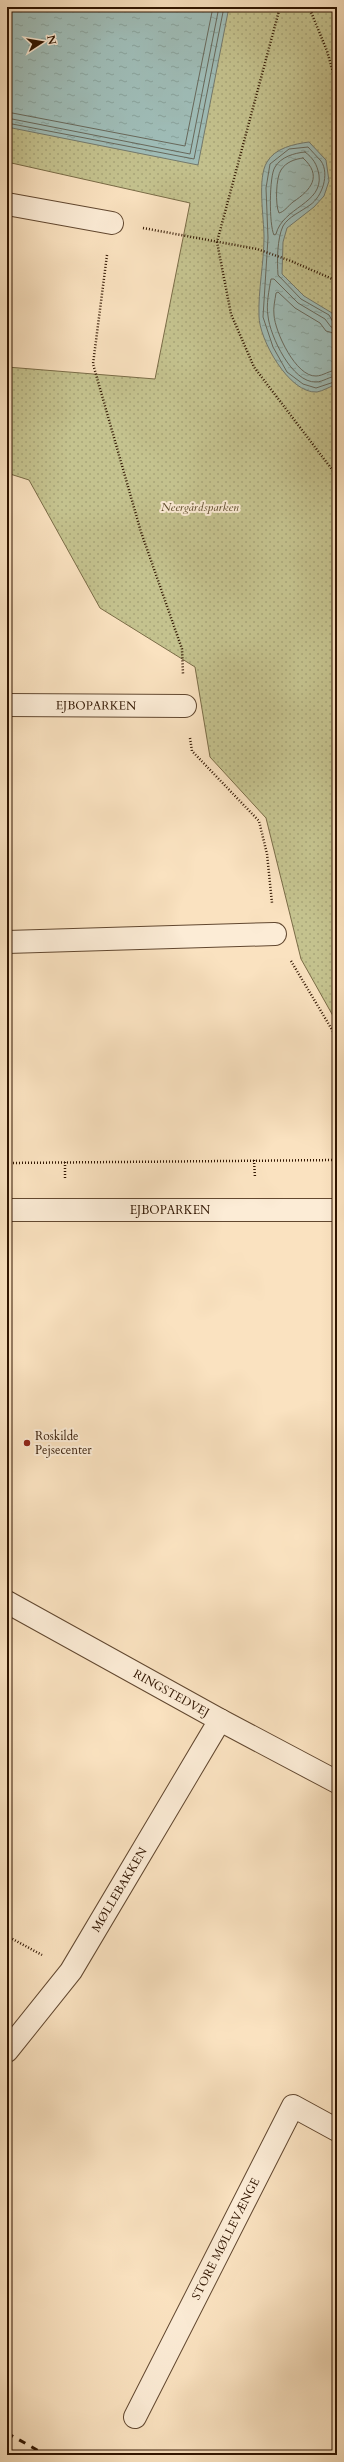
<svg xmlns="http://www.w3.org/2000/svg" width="344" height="2462" font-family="Cardo,serif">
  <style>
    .park { fill: url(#park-dots); stroke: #7a6c47 }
    .water { fill: url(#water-ripples); stroke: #737a6e }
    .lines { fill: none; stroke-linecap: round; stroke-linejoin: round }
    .shore { stroke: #68695c; stroke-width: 1 }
    .minor-casing { stroke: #624830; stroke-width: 24 }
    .path { stroke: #301500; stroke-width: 2.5; stroke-dasharray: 1 2; stroke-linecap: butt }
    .minor { stroke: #fcecd6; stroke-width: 22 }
    .rail { stroke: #301500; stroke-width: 3; stroke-dasharray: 7 7; stroke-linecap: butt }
    .poi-dot { fill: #8f2418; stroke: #fcecd6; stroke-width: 1.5 }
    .labels { text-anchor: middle; stroke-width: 4; stroke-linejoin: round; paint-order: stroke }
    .park-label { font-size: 12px; font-style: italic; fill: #5c492b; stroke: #fcecd6 }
    .street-label { font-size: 12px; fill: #301500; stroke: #fcecd6 }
    .poi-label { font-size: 12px; fill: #301500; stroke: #fcecd6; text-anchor: start }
  </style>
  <defs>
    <pattern id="park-dots" width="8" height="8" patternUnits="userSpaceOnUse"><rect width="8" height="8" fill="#c4c28e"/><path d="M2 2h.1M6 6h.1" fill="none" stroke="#a9a679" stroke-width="1.8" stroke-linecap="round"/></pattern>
    <pattern id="water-ripples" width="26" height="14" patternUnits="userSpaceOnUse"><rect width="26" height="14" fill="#9fbdb8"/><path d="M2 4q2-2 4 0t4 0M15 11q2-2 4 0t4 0" fill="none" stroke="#89a29c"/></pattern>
  </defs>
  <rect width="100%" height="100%" fill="#fae2c0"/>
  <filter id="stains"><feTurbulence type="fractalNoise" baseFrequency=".005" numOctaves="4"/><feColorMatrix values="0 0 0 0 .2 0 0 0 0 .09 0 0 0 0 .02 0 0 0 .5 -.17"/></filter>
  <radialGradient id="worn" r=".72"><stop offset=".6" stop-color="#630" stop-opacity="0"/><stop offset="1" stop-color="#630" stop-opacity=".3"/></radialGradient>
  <path class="park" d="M 7,7 L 337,7 L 337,1023 L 301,959 L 266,818 L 210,757 L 195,667 L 100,608 L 29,480 L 7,473 L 7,367 L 155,379 L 190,203 L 7,162 Z"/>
  <path class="water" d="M 7,7 L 229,7 L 198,165 L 7,127 Z
    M 309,142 L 326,160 L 329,181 L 324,196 L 314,207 L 287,228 L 283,242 L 282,274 L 304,296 L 332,313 L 337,322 L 337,384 C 331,386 323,391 317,392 C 289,394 259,339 259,316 C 258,290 264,263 264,237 C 264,218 257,178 267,162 C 275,148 294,144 309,142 Z"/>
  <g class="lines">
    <path class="shore" d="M 7,112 L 185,146 L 213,7
      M 7,118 L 190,154 L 219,7
      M 7,123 L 194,159 L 224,7
      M 305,152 C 313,158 317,164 319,175 C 323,204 283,207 276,234 L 274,235 C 269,225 269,176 275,167 C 281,157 294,153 305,152 Z
      M 303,158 C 323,176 311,190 293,202 C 288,206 284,212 279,213 C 275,205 276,177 281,170 C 286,162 295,159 303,158 Z
      M 337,323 L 333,322 L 329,315 L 301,299 L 278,275 C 277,261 277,239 283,226 C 288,217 302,211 310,205 C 322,197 330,174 321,161 C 317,156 312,152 308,147 L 289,149 L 270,164 L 266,188 L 268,238 L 263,317 L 273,347 L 287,372 L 303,384 L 316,388 L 337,381
      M 337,328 L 331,327 L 325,319 L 298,303 L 274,279 L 271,279 C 269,290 266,305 268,316 C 270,336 292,383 316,382 C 323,382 330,376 337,376
      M 337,334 L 326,331 L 320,323 L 295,308 L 278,292 L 276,293 C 275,300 273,308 274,315 C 275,332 296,377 316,376 C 323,376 330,370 337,370"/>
    <defs>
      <g id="minor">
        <path d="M 7,204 L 112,223"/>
        <path id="s1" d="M 7,705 L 185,706"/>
        <path d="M 7,942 L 275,934"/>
        <path id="s2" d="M 7,1210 L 333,1210"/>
        <path id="s3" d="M 7,1602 L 220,1720 L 337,1782"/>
        <path id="s4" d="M 7,2051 L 71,1971 L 220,1720"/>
        <path id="s5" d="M 135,2417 L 293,2106 L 337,2130"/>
      </g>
    </defs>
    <use href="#minor" class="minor-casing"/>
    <path class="path" d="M 280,7 L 217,242 L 231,314 L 254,367 L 337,476
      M 309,7 L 327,51 L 337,86
      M 143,228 L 257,249 L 291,261 L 337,281
      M 107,255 L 93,364 L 141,532 L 182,649 L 183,674
      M 190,738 L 192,751 L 259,821 L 267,854 L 272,903
      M 291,961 L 337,1038
      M 254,1160 L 255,1178
      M 65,1162 L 65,1178
      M 7,1163 L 337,1160
      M 7,1936 L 42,1955"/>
    <use href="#minor" class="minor"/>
    <path class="rail" d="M 7,2433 L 46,2455"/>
  </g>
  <circle class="poi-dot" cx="27" cy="1443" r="4"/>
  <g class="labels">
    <g class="park-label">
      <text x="200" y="511">Neergårdsparken</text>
    </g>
    <g class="street-label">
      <text dy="4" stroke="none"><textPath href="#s1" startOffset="89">EJBOPARKEN</textPath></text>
      <text dy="4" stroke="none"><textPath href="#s2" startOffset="163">EJBOPARKEN</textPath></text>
      <text dy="4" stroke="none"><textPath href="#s3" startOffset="188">RINGSTEDVEJ</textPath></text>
      <text dy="4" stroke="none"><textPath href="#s4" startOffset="197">MØLLEBAKKEN</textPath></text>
      <text dy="4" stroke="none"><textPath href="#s5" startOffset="200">STORE MØLLEVÆNGE</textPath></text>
    </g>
    <g class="poi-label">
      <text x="35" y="1440">Roskilde<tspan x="35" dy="14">Pejsecenter</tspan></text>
    </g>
  </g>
  <rect width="344" height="2462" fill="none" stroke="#fae2c0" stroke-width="24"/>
  <rect x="8" y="8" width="328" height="2446" fill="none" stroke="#301500" stroke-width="2"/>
  <rect x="12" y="12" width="320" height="2438" fill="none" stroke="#301500"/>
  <g transform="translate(42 42) rotate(78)" stroke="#fcecd6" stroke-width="3" paint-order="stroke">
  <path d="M0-3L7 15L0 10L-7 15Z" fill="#301500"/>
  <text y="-6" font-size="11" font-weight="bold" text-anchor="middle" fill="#301500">N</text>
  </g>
  <rect width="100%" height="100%" filter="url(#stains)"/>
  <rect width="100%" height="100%" fill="url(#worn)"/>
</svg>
